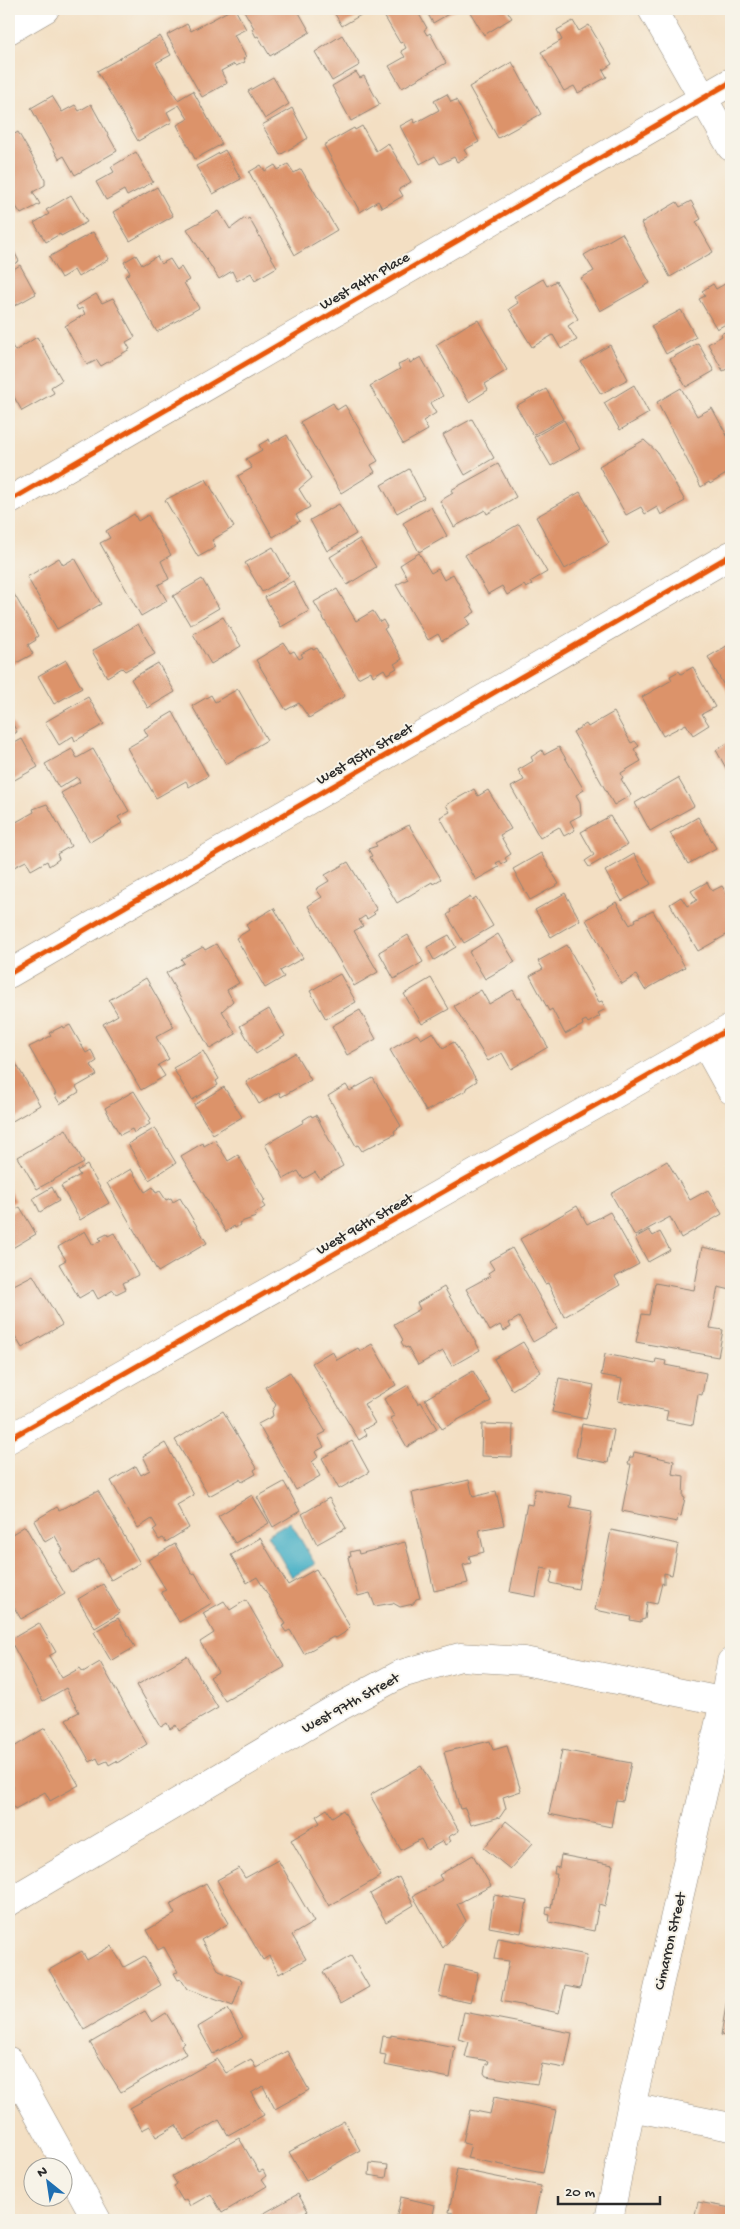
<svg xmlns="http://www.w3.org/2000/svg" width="740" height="2229" font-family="'Gochi Hand',sans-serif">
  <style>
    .water { fill: #47b0c6; stroke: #396e78 }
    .building { fill: #dc936b }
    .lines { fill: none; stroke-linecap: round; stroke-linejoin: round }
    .street-casing { stroke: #8f8577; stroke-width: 29 }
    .street { stroke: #fff; stroke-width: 28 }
    .cycleway-casing { stroke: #f7f3e8; stroke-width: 8 }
    .cycleway { stroke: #e8590c; stroke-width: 5 }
    .labels { text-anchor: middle; stroke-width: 4; stroke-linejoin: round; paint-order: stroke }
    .street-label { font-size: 15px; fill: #2b2b2b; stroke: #f7f3e8 }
  </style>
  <rect width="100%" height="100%" fill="#f7f3e8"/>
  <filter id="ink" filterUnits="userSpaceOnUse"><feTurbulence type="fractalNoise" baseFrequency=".02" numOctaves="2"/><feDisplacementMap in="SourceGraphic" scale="10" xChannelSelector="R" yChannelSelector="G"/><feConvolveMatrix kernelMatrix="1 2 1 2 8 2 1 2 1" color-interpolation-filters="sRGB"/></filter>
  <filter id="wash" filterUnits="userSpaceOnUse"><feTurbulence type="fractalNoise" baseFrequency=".0096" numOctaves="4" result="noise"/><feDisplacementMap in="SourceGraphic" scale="20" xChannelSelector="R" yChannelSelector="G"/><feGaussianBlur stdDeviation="1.12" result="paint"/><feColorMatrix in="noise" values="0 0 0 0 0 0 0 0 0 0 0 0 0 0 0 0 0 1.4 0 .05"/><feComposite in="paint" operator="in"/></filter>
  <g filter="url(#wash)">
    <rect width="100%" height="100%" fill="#f3dfc3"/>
    <path class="water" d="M 290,1521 L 315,1564 L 292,1577 L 267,1535 Z"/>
    <g id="blocks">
      <path class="building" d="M 232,9 L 235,9 L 246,29 L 234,35 L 246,57 L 243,59 L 245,62 L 236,66 L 234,64 L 221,71 L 227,83 L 202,97 L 167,35 L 187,24 L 191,31 Z
        M 243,9 L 297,9 L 310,32 L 270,56 L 258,36 L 256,37 L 252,29 L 254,28 Z
        M 332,9 L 371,9 L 342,26 Z
        M 392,9 L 416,9 L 427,28 L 424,30 L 427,35 L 430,33 L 446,63 L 402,88 L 389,66 L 405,57 L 401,51 L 406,48 L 403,42 L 400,43 L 383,14 Z
        M 425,9 L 457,9 L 433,23 Z
        M 468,9 L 506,9 L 512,18 L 484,35 Z
        M 573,21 L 579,31 L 589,25 L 612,64 L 603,70 L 607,77 L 578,93 L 574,86 L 564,91 L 541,52 L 562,40 L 557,30 Z
        M 342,35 L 360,65 L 332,81 L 315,52 Z
        M 160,36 L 171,55 L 156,63 L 178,100 L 193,91 L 222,144 L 195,159 L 177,125 L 188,119 L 179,105 L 167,112 L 172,122 L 138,141 L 97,71 Z
        M 512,62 L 541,114 L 498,138 L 469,87 Z
        M 356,72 L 360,78 L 364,76 L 380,105 L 351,121 L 332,86 Z
        M 273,77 L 289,104 L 265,119 L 248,91 Z
        M 447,94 L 451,102 L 456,100 L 479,142 L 464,150 L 468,156 L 457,162 L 454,157 L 440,164 L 435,156 L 420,164 L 400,126 L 413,119 L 415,123 L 439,110 L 434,101 Z
        M 52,96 L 62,112 L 75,105 L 79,111 L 91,104 L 117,151 L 75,175 L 64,156 L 59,159 L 31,108 Z
        M 292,108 L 308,138 L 280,155 L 262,125 Z
        M 362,126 L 376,151 L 388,143 L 411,182 L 399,189 L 403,196 L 382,208 L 378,201 L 360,212 L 324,145 L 354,128 L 355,130 Z
        M 9,132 L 11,136 L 18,132 L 45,179 L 45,185 L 33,192 L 40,204 L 21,214 L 11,199 L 9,201 Z
        M 225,150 L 241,179 L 213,194 L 196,166 Z
        M 136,152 L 153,182 L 127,196 L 124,190 L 106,200 L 96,182 L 114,172 L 111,167 Z
        M 288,164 L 294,173 L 301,169 L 337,230 L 295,255 L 249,172 L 261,165 L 265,171 L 275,165 L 278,170 Z
        M 157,187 L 173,216 L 130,241 L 113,212 Z
        M 71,195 L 87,222 L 61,236 L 60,234 L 46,242 L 34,223 L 49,214 L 46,210 Z
        M 691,201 L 701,219 L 696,222 L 713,252 L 670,277 L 641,223 L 677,202 L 680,207 Z
        M 219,211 L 230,229 L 245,218 L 246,220 L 249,218 L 277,267 L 255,280 L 251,273 L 237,281 L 232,271 L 219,279 L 187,229 Z
        M 93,232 L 109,259 L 78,277 L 74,270 L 61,278 L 49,257 Z
        M 622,233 L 650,283 L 600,311 L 581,278 L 594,271 L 584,255 Z
        M 9,242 L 19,261 L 9,267 Z
        M 136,255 L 142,265 L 157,256 L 161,264 L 170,259 L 177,270 L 181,267 L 189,280 L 184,283 L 199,308 L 157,332 L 125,276 L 130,273 L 124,262 Z
        M 20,265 L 36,294 L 9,309 L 9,272 Z
        M 543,279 L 547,286 L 556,281 L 578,319 L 568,326 L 577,340 L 561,349 L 553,335 L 532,347 L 509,309 L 518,303 L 514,296 Z
        M 730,281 L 731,321 L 717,329 L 699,299 L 705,296 L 702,291 L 713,284 L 716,289 Z
        M 96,294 L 102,303 L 113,298 L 135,337 L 126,342 L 130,349 L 101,366 L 97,360 L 87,365 L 65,326 L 85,314 L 82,308 L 78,310 L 76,306 Z
        M 681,310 L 696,337 L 666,354 L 651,326 Z
        M 478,320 L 507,370 L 485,384 L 488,390 L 469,402 L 436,345 L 470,323 L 471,324 Z
        M 731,328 L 731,367 L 723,371 L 708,344 L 722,336 L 721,334 Z
        M 37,337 L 62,380 L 51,387 L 54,393 L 22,411 L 9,388 L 9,340 L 15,351 Z
        M 698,343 L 714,371 L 686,387 L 670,359 Z
        M 610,345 L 628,379 L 601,394 L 581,362 Z
        M 421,357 L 443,396 L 430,403 L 436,413 L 423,421 L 428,430 L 403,444 L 370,386 L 400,369 L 398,365 L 409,360 L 410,363 Z
        M 634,385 L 649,413 L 620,430 L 604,403 Z
        M 681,388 L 697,416 L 712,408 L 731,443 L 731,471 L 710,484 L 709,482 L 701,487 L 657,402 Z
        M 546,389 L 563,419 L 533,435 L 516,406 Z
        M 333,403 L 337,410 L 345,405 L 378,461 L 371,465 L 375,472 L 341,493 L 300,422 Z
        M 472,419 L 494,458 L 465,475 L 443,435 Z
        M 564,420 L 580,449 L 551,466 L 534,437 Z
        M 287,435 L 312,478 L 299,489 L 310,507 L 296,515 L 300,521 L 273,537 L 238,476 L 252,468 L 246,459 L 262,450 L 259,445 L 269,439 L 271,444 Z
        M 644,440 L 657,452 L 685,501 L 661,515 L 657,507 L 645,514 L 641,507 L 626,515 L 599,466 Z
        M 498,464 L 516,497 L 487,514 L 485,510 L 454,527 L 440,501 L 453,493 L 451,490 Z
        M 409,469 L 424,498 L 397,513 L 381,485 Z
        M 206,479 L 234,527 L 212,540 L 216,547 L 198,557 L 165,500 Z
        M 580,492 L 609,543 L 565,569 L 536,517 Z
        M 339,504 L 356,534 L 327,551 L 310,520 Z
        M 431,507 L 447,536 L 419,552 L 403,523 Z
        M 134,514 L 138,521 L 148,515 L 171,555 L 161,561 L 169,579 L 158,585 L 167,601 L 141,616 L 100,543 L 110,538 L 106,531 Z
        M 519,524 L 547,572 L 530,582 L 532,585 L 526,588 L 524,585 L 507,595 L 502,586 L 488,594 L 465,555 Z
        M 359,539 L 376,567 L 347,585 L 330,557 Z
        M 273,547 L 289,576 L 262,592 L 245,563 Z
        M 419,553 L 431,573 L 438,569 L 444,580 L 453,574 L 475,612 L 466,618 L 470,625 L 442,641 L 438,634 L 428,640 L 396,585 L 408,579 L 400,565 Z
        M 59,558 L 63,565 L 75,558 L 101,604 L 57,629 L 27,577 Z
        M 202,579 L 219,608 L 190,625 L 173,596 Z
        M 293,581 L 309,611 L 281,627 L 265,597 Z
        M 10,587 L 38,636 L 35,638 L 36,640 L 28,645 L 33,654 L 9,667 Z
        M 337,589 L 356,621 L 373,611 L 380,622 L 383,620 L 387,627 L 384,629 L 402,659 L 394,664 L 397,668 L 387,674 L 384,669 L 373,676 L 371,671 L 358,678 L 314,602 Z
        M 223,617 L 241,646 L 211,664 L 193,634 Z
        M 138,624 L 155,654 L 125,671 L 122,668 L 107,677 L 92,651 Z
        M 731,640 L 731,698 L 708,657 L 730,644 L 729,642 Z
        M 284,643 L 290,653 L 294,651 L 299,659 L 303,657 L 301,654 L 312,648 L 313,650 L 317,648 L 345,696 L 309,718 L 299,703 L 286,710 L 256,660 Z
        M 66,660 L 82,688 L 54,704 L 38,676 Z
        M 158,663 L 175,692 L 148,708 L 131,679 Z
        M 693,667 L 715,707 L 702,714 L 709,725 L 693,735 L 686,724 L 663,736 L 642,697 L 672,680 L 670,676 L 679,671 L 681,674 Z
        M 238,689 L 267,740 L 226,764 L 192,706 L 211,695 L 215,702 Z
        M 88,697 L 104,724 L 75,741 L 73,736 L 59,745 L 45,722 Z
        M 173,712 L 208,776 L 189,787 L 186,781 L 156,798 L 127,748 L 148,736 L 144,729 Z
        M 614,712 L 631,743 L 635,741 L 639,746 L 634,749 L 641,761 L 621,773 L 623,778 L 621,779 L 631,795 L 614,805 L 573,732 L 586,724 L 588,727 Z
        M 9,717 L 17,732 L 9,737 Z
        M 22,739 L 38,767 L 9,783 L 9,746 Z
        M 731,741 L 731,777 L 716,750 Z
        M 559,747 L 584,790 L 576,795 L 580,802 L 581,815 L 570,821 L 575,830 L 564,836 L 559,827 L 540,838 L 511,787 L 524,780 L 518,770 L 533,761 L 531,757 L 542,750 L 544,755 Z
        M 72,749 L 77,758 L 93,749 L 129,811 L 118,817 L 122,823 L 90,842 L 61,793 L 80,782 L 77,777 L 59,788 L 45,764 Z
        M 678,778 L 694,806 L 650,831 L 635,803 Z
        M 474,789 L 478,796 L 488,790 L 511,829 L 500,835 L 511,854 L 505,858 L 507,861 L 502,864 L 500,861 L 496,863 L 499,867 L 476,880 L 440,817 L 450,812 L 446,805 Z
        M 47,804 L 71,846 L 57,854 L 59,859 L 49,866 L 47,861 L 31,870 L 26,861 L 12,868 L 9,863 L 9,826 L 34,812 L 33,809 Z
        M 610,816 L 627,845 L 589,867 L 585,861 L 594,855 L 581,832 Z
        M 698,817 L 716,848 L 688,864 L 670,833 Z
        M 409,825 L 441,879 L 433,884 L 432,882 L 397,903 L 370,857 L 372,856 L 368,849 L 377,846 L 375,843 Z
        M 541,853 L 559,884 L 530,900 L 513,869 Z
        M 634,854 L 651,884 L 622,901 L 605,871 Z
        M 348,862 L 377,910 L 373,912 L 375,914 L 367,919 L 365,916 L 359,920 L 363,926 L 354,931 L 378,972 L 354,986 L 308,906 L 322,897 L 316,889 L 329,881 L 325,875 Z
        M 707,882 L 712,891 L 722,886 L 731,901 L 731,939 L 728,934 L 698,951 L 670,904 L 681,897 L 687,906 L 697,900 L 691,891 Z
        M 565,893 L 580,920 L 551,937 L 535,910 Z
        M 470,897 L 472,900 L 476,897 L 493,926 L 464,943 L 447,915 L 451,912 L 450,910 Z
        M 616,902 L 630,925 L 636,921 L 635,919 L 653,911 L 685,967 L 645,990 L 636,975 L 622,984 L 586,920 Z
        M 274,908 L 303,958 L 280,971 L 284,977 L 265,988 L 236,938 L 249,930 L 246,925 Z
        M 498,934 L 515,962 L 485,979 L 469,952 Z
        M 408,935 L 423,962 L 394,979 L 379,952 Z
        M 449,935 L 456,947 L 434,960 L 427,947 Z
        M 216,944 L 239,983 L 227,990 L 233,1001 L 222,1011 L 236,1034 L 210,1049 L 166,973 L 184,963 L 181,959 L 203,947 L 205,950 Z
        M 567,945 L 599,1002 L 602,1001 L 606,1009 L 598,1013 L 600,1016 L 588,1023 L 586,1020 L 582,1022 L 583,1025 L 565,1034 L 552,1009 L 549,1011 L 530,976 L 543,969 L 538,961 Z
        M 340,974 L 356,1002 L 326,1019 L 310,991 Z
        M 146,978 L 174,1027 L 156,1037 L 169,1059 L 158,1065 L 165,1076 L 141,1090 L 103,1024 L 118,1015 L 109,1000 Z
        M 431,978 L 449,1009 L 422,1024 L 404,994 Z
        M 481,990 L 489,1004 L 513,990 L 518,999 L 520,998 L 548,1047 L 511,1069 L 502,1053 L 488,1061 L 454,1006 Z
        M 269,1009 L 285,1036 L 256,1054 L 240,1026 Z
        M 360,1010 L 376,1039 L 347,1055 L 332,1026 Z
        M 70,1025 L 86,1053 L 91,1050 L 97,1061 L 91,1065 L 97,1075 L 76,1087 L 79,1092 L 60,1104 L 54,1094 L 56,1094 L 29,1047 L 51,1036 L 49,1033 L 63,1026 L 64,1028 Z
        M 433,1032 L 443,1048 L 454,1042 L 477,1081 L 466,1088 L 467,1090 L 426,1111 L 390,1050 L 417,1034 L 421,1039 Z
        M 203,1051 L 219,1079 L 216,1081 L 218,1085 L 192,1100 L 173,1068 Z
        M 295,1053 L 311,1080 L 281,1097 L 279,1092 L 259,1104 L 246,1082 Z
        M 15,1062 L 40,1105 L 9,1123 L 9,1065 Z
        M 373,1078 L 401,1126 L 394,1131 L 395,1134 L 362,1151 L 358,1145 L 356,1146 L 328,1096 L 346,1085 L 350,1091 Z
        M 224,1087 L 242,1117 L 213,1134 L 194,1105 Z
        M 134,1091 L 151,1119 L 148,1121 L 150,1124 L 134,1133 L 132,1129 L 120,1135 L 105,1108 Z
        M 311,1115 L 312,1117 L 316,1115 L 343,1166 L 320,1179 L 315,1172 L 303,1179 L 298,1171 L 284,1179 L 265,1145 L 304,1122 L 303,1120 Z
        M 155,1128 L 176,1163 L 149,1180 L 128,1144 Z
        M 66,1129 L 84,1163 L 37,1189 L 18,1157 Z
        M 215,1140 L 228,1161 L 238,1155 L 265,1201 L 262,1203 L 265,1207 L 254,1214 L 256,1217 L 241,1222 L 239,1223 L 240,1225 L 235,1228 L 234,1226 L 226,1232 L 181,1156 L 203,1143 L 204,1146 Z
        M 667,1161 L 690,1200 L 708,1190 L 722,1214 L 681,1238 L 670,1217 L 635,1236 L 611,1194 Z
        M 87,1165 L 109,1203 L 80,1220 L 61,1186 L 80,1175 L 77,1171 Z
        M 131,1169 L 145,1192 L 153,1187 L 156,1193 L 160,1191 L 166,1200 L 171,1198 L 173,1202 L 180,1198 L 207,1243 L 158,1272 L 107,1183 Z
        M 52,1187 L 59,1201 L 40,1212 L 33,1198 Z
        M 9,1188 L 16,1201 L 9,1205 Z
        M 577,1206 L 587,1224 L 610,1212 L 639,1264 L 615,1277 L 620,1285 L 564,1317 L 548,1283 L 545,1284 L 520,1239 Z
        M 20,1207 L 36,1234 L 9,1250 L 9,1213 Z
        M 649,1230 L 653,1236 L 660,1232 L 670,1250 L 648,1262 L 635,1238 Z
        M 85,1231 L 93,1245 L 101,1240 L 99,1238 L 107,1234 L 108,1236 L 114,1233 L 138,1275 L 123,1283 L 126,1289 L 116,1294 L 113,1290 L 98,1299 L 93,1290 L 79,1298 L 59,1264 L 66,1260 L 58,1247 Z
        M 702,1247 L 731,1253 L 731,1290 L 718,1287 L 710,1328 L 723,1330 L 718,1357 L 636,1342 L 642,1314 L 649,1315 L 655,1283 L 694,1290 Z
        M 512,1248 L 557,1328 L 533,1342 L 519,1317 L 509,1323 L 511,1327 L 504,1331 L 500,1325 L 490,1331 L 466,1289 L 490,1276 L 488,1273 L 494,1269 L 489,1261 Z
        M 33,1275 L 62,1325 L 22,1348 L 9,1326 L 9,1285 L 10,1287 Z
        M 444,1287 L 480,1350 L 452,1366 L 443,1351 L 418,1365 L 408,1347 L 405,1348 L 401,1342 L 403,1340 L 394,1324 L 420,1309 L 417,1303 Z
        M 523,1342 L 541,1372 L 512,1390 L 494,1359 Z
        M 372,1344 L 396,1385 L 364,1404 L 375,1423 L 363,1430 L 367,1435 L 359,1440 L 312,1363 L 332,1351 L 337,1360 L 358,1348 L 360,1351 Z
        M 605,1354 L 655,1364 L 656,1359 L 666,1361 L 665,1365 L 706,1373 L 702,1395 L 698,1394 L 693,1425 L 666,1420 L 668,1411 L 618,1401 L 622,1379 L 601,1375 Z
        M 473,1371 L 491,1401 L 442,1429 L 425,1399 Z
        M 290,1372 L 326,1432 L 318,1436 L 324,1447 L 315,1452 L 318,1457 L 312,1462 L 320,1476 L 296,1490 L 258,1424 L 273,1416 L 272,1411 L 276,1405 L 265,1387 Z
        M 559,1378 L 594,1385 L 586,1419 L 552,1412 Z
        M 408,1385 L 418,1404 L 421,1402 L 437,1429 L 407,1447 L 390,1418 L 394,1416 L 384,1399 Z
        M 223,1411 L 257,1468 L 254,1470 L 256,1474 L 242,1482 L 240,1479 L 209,1496 L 175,1440 Z
        M 482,1424 L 513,1425 L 512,1457 L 481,1456 Z
        M 582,1424 L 614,1430 L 608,1463 L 576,1457 Z
        M 352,1441 L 369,1472 L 339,1489 L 322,1458 Z
        M 165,1443 L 194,1495 L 177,1505 L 189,1528 L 166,1542 L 163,1538 L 159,1540 L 153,1530 L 157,1527 L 152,1519 L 138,1528 L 111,1481 L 136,1466 L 141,1475 L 150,1470 L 143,1456 Z
        M 634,1452 L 674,1461 L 672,1474 L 684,1476 L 683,1497 L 685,1498 L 681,1516 L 678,1515 L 677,1522 L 622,1511 L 631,1464 L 628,1464 L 630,1457 L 633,1457 Z
        M 469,1480 L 473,1497 L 496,1491 L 504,1525 L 479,1530 L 484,1552 L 469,1556 L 471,1563 L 463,1565 L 468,1583 L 434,1591 L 412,1493 Z
        M 284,1482 L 300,1511 L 273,1527 L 257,1497 Z
        M 535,1489 L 572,1496 L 570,1507 L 592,1511 L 578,1589 L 550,1583 L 553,1570 L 541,1568 L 536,1597 L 510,1592 L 527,1504 L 532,1505 Z
        M 98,1491 L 140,1563 L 111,1580 L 98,1558 L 72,1573 L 60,1552 L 63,1550 L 55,1536 L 45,1542 L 34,1521 L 57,1507 L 59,1510 Z
        M 252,1495 L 269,1523 L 235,1543 L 218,1516 Z
        M 329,1498 L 346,1528 L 317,1544 L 302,1514 Z
        M 25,1526 L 65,1594 L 21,1619 L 9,1599 L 9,1536 Z
        M 611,1530 L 678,1544 L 672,1575 L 664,1573 L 664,1584 L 662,1583 L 657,1604 L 647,1602 L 645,1619 L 641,1620 L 641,1622 L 630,1620 L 631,1617 L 595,1610 Z
        M 260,1538 L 288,1585 L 316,1569 L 350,1627 L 344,1633 L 336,1638 L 333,1637 L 304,1654 L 290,1630 L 286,1632 L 282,1626 L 286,1624 L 257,1577 L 247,1583 L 231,1555 Z
        M 405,1542 L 420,1598 L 416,1599 L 413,1604 L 400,1607 L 393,1603 L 375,1606 L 370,1593 L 358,1596 L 348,1557 L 351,1556 L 350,1552 L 358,1550 L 359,1554 Z
        M 175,1544 L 192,1574 L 195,1573 L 212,1603 L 179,1622 L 161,1592 L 166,1590 L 148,1560 Z
        M 103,1584 L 120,1613 L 95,1628 L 78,1599 Z
        M 246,1600 L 285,1667 L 225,1701 L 210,1677 L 218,1672 L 200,1642 L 214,1633 L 203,1613 L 224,1601 L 230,1610 Z
        M 118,1618 L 135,1647 L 111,1661 L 94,1632 Z
        M 39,1623 L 56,1652 L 49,1656 L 62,1678 L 80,1668 L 83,1672 L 100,1662 L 147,1744 L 117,1763 L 116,1761 L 109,1765 L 107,1761 L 100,1764 L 97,1758 L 90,1762 L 66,1719 L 79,1712 L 66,1688 L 43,1701 L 10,1640 Z
        M 187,1656 L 218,1708 L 179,1731 L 176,1725 L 170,1729 L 167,1723 L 161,1727 L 137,1685 Z
        M 45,1728 L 79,1785 L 50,1801 L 45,1792 L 15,1809 L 9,1799 L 9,1791 L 14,1788 L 9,1779 L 11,1776 L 9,1772 L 9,1750 Z
        M 490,1741 L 493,1750 L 507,1746 L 521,1791 L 503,1797 L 506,1808 L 500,1817 L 471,1825 L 465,1808 L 460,1809 L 444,1752 Z
        M 562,1750 L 631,1763 L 623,1801 L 616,1800 L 611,1827 L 549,1814 Z
        M 421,1766 L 459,1831 L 448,1837 L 451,1841 L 445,1845 L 443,1841 L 427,1850 L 421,1839 L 401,1850 L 370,1795 Z
        M 327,1809 L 332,1817 L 343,1810 L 381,1876 L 329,1906 L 291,1840 L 320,1823 L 316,1816 Z
        M 506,1821 L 533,1843 L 510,1869 L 484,1848 Z
        M 473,1855 L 491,1886 L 457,1904 L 466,1921 L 443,1948 L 413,1896 L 442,1880 L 439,1875 Z
        M 561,1855 L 613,1865 L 605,1906 L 599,1904 L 594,1931 L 549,1922 L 550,1915 L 546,1914 L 547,1907 L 551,1908 L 557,1874 L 554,1874 L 555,1867 L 559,1868 Z
        M 278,1860 L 314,1922 L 292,1935 L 306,1959 L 279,1974 L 269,1956 L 263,1960 L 217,1880 L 239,1868 L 245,1878 Z
        M 399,1877 L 414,1905 L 386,1922 L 370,1894 Z
        M 206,1883 L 229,1923 L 201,1940 L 219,1971 L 242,1980 L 233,2006 L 187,1989 L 181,1979 L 178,1980 L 174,1973 L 178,1972 L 164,1947 L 158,1950 L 147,1930 L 175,1914 L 170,1904 Z
        M 494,1895 L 527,1901 L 521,1933 L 489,1927 Z
        M 498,1938 L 587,1955 L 580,1989 L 565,1986 L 559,2013 L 501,2001 L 509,1961 L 494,1959 Z
        M 111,1946 L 124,1967 L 144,1956 L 161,1985 L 84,2030 L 49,1970 L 82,1951 L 87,1960 Z
        M 351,1956 L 369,1987 L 341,2003 L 323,1972 Z
        M 446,1965 L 478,1972 L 471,2003 L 439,1996 Z
        M 730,1982 L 731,1982 L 731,2038 L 721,2035 Z
        M 228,2009 L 243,2037 L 213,2054 L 198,2027 Z
        M 145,2011 L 152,2022 L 166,2013 L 184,2043 L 181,2045 L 186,2054 L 121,2092 L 90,2043 Z
        M 464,2012 L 572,2033 L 565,2068 L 542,2064 L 537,2084 L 486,2076 L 484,2073 L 486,2064 L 488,2064 L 489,2061 L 465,2057 L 469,2042 L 458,2039 Z
        M 391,2035 L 455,2047 L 450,2078 L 384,2065 L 386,2055 L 380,2054 L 383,2036 L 391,2037 Z
        M 287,2051 L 309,2090 L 275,2109 L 263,2086 L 251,2093 L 264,2115 L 228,2135 L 219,2120 L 184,2140 L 176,2125 L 156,2137 L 150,2126 L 142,2130 L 130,2108 L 217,2059 L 226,2073 L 251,2059 L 256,2068 Z
        M 494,2097 L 556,2110 L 543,2173 L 467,2158 L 471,2144 L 463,2142 L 470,2110 L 490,2114 Z
        M 344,2121 L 360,2150 L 306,2181 L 289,2152 Z
        M 239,2138 L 259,2172 L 263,2170 L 266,2176 L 262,2179 L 267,2186 L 222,2213 L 211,2194 L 190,2206 L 186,2199 L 183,2201 L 174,2186 L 177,2184 L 172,2176 Z
        M 370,2163 L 388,2165 L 386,2178 L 369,2175 Z
        M 457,2169 L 541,2186 L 534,2220 L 452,2220 L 453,2213 L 449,2212 Z
        M 298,2194 L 308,2211 L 294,2218 L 296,2220 L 252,2220 Z
        M 401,2197 L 435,2205 L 432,2220 L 396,2220 Z
        M 698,2202 L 731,2208 L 731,2220 L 694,2220 Z"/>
    </g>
  </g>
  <g filter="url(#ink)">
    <use href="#blocks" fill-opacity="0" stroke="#8f8577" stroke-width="1"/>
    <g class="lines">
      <defs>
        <path id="street" d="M 652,9 L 731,147
          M 9,30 L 45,9
          M 9,501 L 731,82
          M 9,974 L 731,555
          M 705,1043 L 731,1090
          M 9,1439 L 731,1028
          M 9,1902 L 332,1711 L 401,1674 L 460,1657 L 524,1661 L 731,1703
          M 9,2061 L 97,2220
          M 631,2107 L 731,2127
          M 609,2220 L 631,2107 L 724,1702 L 731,1662"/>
      </defs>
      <use href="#street" class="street-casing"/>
      <use href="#street" class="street"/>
      <defs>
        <path id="cycleway" d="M 9,501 L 731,82
          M 9,974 L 731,555
          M 9,1439 L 731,1028"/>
      </defs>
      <use href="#cycleway" class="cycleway-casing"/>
      <use href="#cycleway" class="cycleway"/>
    </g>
  </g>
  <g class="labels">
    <g class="street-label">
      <text transform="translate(364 280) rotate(-30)" y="5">West 94th Place</text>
      <text transform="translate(364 753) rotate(-30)" y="5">West 95th Street</text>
      <text transform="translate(364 1223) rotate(-30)" y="5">West 96th Street</text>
      <text transform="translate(350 1702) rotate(-29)" y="5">West 97th Street</text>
      <text transform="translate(669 1941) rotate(-77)" y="5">Cimarron Street</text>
    </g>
  </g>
  <rect width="740" height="2229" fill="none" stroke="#f7f3e8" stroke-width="30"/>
  <g transform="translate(48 2182) rotate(330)"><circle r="24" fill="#f7f3e8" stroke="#a5a39c"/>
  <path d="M0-4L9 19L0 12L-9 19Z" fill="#1f6fb2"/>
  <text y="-8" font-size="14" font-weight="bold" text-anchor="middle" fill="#2b2b2b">N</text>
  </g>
  <path d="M558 2196v8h102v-8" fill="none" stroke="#2b2b2b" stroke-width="2.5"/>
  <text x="565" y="2196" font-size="15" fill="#2b2b2b" stroke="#f7f3e8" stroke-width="4" paint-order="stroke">20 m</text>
</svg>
